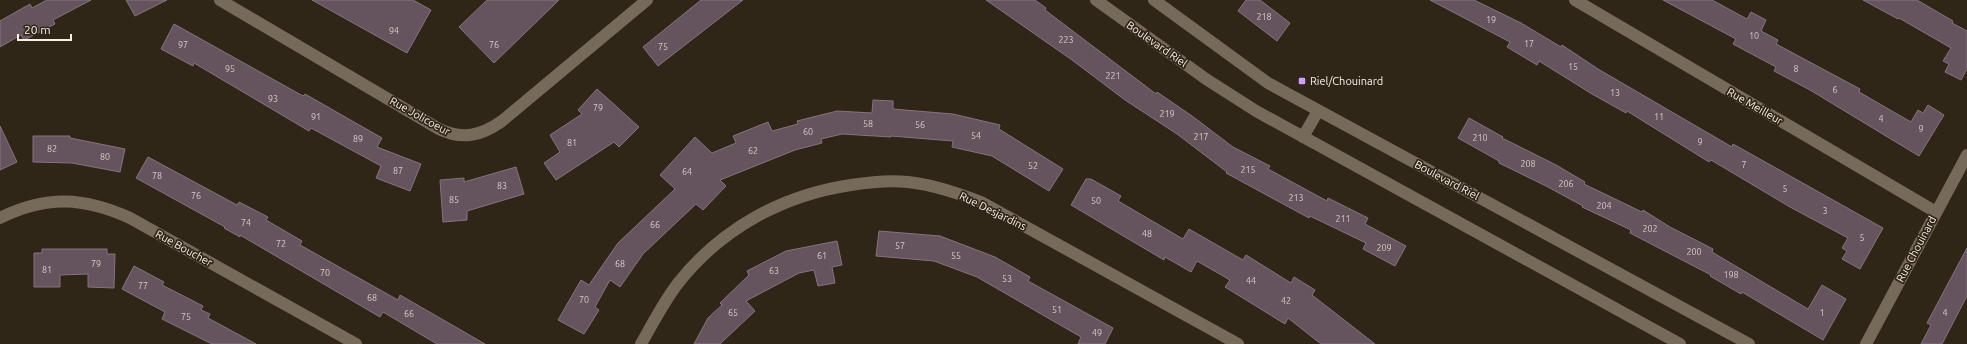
<svg xmlns="http://www.w3.org/2000/svg" width="1967" height="344" font-family="Ubuntu,sans-serif">
	<rect width="100%" height="100%" fill="#302618"/>
	<g fill="#65545e" stroke="#85737e">
		<polygon points="47,0 91,0 53,20 55,24 24,40 21,35 0,47 0,21 30,4 32,8"/>
		<polygon points="126,0 167,0 135,16"/>
		<polygon points="312,0 413,0 431,10 407,53"/>
		<polygon points="487,0 559,0 494,63 459,27"/>
		<polygon points="701,0 743,0 658,66 643,47"/>
		<polygon points="986,0 1035,0 1046,8 1045,10 1156,94 1157,92 1192,116 1233,147 1270,166 1268,169 1327,201 1328,198 1368,218 1365,224 1406,246 1395,266 1363,249 1366,243 1310,216 1309,218 1226,173 1227,172 1177,134 1125,100 1072,60"/>
		<polygon points="1246,0 1260,0 1290,23 1277,41 1238,11"/>
		<polygon points="1430,0 1474,0 1521,23 1561,47 1562,45 1598,69 1732,147 1733,144 1883,228 1860,269 1842,259 1847,251 1842,248 1848,238 1790,207 1711,160 1709,162 1627,111 1626,113 1592,94 1539,61 1537,65 1507,47 1510,42"/>
		<polygon points="1663,0 1712,0 1747,19 1751,12 1766,20 1761,31 1778,40 1776,44 1860,89 1859,92 1911,122 1918,110 1923,113 1928,105 1944,115 1919,156 1810,90 1774,71 1776,67 1733,44 1736,39"/>
		<polygon points="1863,0 1917,0 1953,21 1952,23 1967,31 1967,69 1961,80 1945,72 1949,64 1943,61 1951,48 1899,18 1898,19"/>
		<polygon points="174,24 303,96 305,94 382,138 377,147 421,164 410,191 376,178 381,166 311,128 309,131 194,63 193,66 161,49"/>
		<polygon points="597,89 639,127 619,147 614,142 556,180 544,163 560,152 550,135 582,114 578,110"/>
		<polygon points="873,100 893,101 893,109 953,114 1000,125 999,129 1063,169 1049,191 992,156 952,147 953,141 891,136 891,137 842,134 821,139 822,143 795,150 720,180 726,186 703,210 696,204 643,254 620,287 610,280 595,307 599,310 584,334 558,320 581,280 589,285 618,243 675,189 660,175 695,137 712,153 736,143 733,136 768,122 772,131 798,124 797,121 837,111 872,113"/>
		<polygon points="1469,118 1503,137 1502,138 1556,165 1585,182 1584,184 1642,212 1643,210 1670,227 1713,249 1712,252 1808,309 1822,285 1846,299 1823,340 1742,292 1741,294 1710,276 1711,275 1630,233 1631,230 1582,207 1583,206 1546,186 1499,163 1499,161 1458,138"/>
		<polygon points="0,126 17,162 0,170"/>
		<polygon points="33,136 70,136 70,138 125,149 120,172 72,163 33,162"/>
		<polygon points="148,157 237,205 239,202 268,217 266,220 302,241 300,245 398,300 400,295 485,344 437,344 383,312 380,317 240,235 240,237 224,228 225,227 136,178"/>
		<polygon points="516,167 524,194 467,211 467,220 443,222 440,180 464,178 464,182"/>
		<polygon points="1086,179 1091,179 1121,196 1118,201 1183,239 1189,229 1243,260 1246,255 1291,283 1294,277 1315,290 1312,295 1375,344 1321,344 1288,318 1285,324 1225,287 1230,280 1197,261 1191,272 1165,257 1164,260 1071,205"/>
		<polygon points="879,231 940,236 995,257 1030,277 1028,281 1113,328 1105,344 1078,344 1081,337 977,277 934,261 876,256"/>
		<polygon points="837,241 842,265 832,267 835,283 818,286 814,270 799,273 746,301 755,311 720,344 694,344 708,318 722,305 720,303 749,275 747,271 786,251"/>
		<polygon points="1967,248 1967,296 1942,344 1921,344 1931,325 1927,323"/>
		<polygon points="42,249 107,249 107,254 115,254 114,288 88,287 88,274 60,275 60,287 34,287 34,253 42,253"/>
		<polygon points="134,266 164,282 162,285 203,306 201,310 210,314 208,318 256,344 212,344 162,319 165,312 122,289"/>
	</g>
	<g fill="none" stroke-linecap="round" stroke-linejoin="round">
		<g stroke="#766a5b" stroke-width="12">
			<path d="M220 0 439 129C462 140 481 136 502 121L647 0"/>
			<polyline points="1575,0 1936,212"/>
			<path d="M0 218C46 195 84 197 130 218L356 344"/>
			<path d="M641 344C653 323 664 301 679 282 722 228 783 195 851 185 870 182 889 180 908 182 934 185 957 193 981 202L1238 344"/>
			<polyline points="1866,344 1967,155"/>
		</g>
		<g stroke="#766a5b" stroke-width="12">
			<polyline points="1096,0 1206,79 1256,111 1680,344"/>
			<polyline points="1154,0 1268,83 1749,344"/>
			<polyline points="1303,137 1318,111"/>
		</g>
	</g>
	<rect fill="#d19dfe" stroke="#302618" stroke-width="1.5" x="1298" y="77" width="8" height="8" rx="2"/>
	<g text-anchor="middle" dominant-baseline="central" stroke-width="3.5" stroke-linejoin="round" paint-order="stroke">
		<g font-size="9" fill="#d3cac6">
			<text x="1264" y="17">218</text>
			<text x="1491" y="20">19</text>
			<text x="394" y="31">94</text>
			<text x="1754" y="36">10</text>
			<text x="1066" y="40">223</text>
			<text x="1529" y="44">17</text>
			<text x="183" y="45">97</text>
			<text x="494" y="45">76</text>
			<text x="663" y="47">75</text>
			<text x="1573" y="67">15</text>
			<text x="230" y="69">95</text>
			<text x="1796" y="69">8</text>
			<text x="1113" y="76">221</text>
			<text x="1835" y="90">6</text>
			<text x="1615" y="93">13</text>
			<text x="273" y="99">93</text>
			<text x="598" y="108">79</text>
			<text x="1167" y="114">219</text>
			<text x="316" y="117">91</text>
			<text x="1659" y="117">11</text>
			<text x="1881" y="119">4</text>
			<text x="868" y="124">58</text>
			<text x="920" y="125">56</text>
			<text x="1921" y="129">9</text>
			<text x="808" y="132">60</text>
			<text x="976" y="136">54</text>
			<text x="1201" y="137">217</text>
			<text x="1480" y="138">210</text>
			<text x="358" y="139">89</text>
			<text x="1700" y="142">9</text>
			<text x="572" y="143">81</text>
			<text x="52" y="149">82</text>
			<text x="753" y="151">62</text>
			<text x="105" y="157">80</text>
			<text x="1528" y="164">208</text>
			<text x="1744" y="165">7</text>
			<text x="1033" y="166">52</text>
			<text x="1248" y="170">215</text>
			<text x="398" y="171">87</text>
			<text x="687" y="172">64</text>
			<text x="157" y="176">78</text>
			<text x="1566" y="184">206</text>
			<text x="502" y="186">83</text>
			<text x="1785" y="189">5</text>
			<text x="196" y="196">76</text>
			<text x="1296" y="198">213</text>
			<text x="454" y="200">85</text>
			<text x="1096" y="201">50</text>
			<text x="1604" y="206">204</text>
			<text x="1825" y="211">3</text>
			<text x="1343" y="219">211</text>
			<text x="246" y="223">74</text>
			<text x="655" y="225">66</text>
			<text x="1650" y="229">202</text>
			<text x="1147" y="234">48</text>
			<text x="1862" y="238">5</text>
			<text x="281" y="244">72</text>
			<text x="900" y="246">57</text>
			<text x="1384" y="248">209</text>
			<text x="1694" y="252">200</text>
			<text x="822" y="256">61</text>
			<text x="956" y="256">55</text>
			<text x="96" y="264">79</text>
			<text x="620" y="264">68</text>
			<text x="47" y="270">81</text>
			<text x="774" y="271">63</text>
			<text x="325" y="273">70</text>
			<text x="1731" y="275">198</text>
			<text x="1007" y="279">53</text>
			<text x="1251" y="281">44</text>
			<text x="143" y="286">77</text>
			<text x="372" y="298">68</text>
			<text x="584" y="300">70</text>
			<text x="1286" y="301">42</text>
			<text x="1057" y="310">51</text>
			<text x="733" y="313">65</text>
			<text x="1822" y="313">1</text>
			<text x="1945" y="313">4</text>
			<text x="409" y="314">66</text>
			<text x="186" y="317">75</text>
			<text x="1097" y="333">49</text>
		</g>
		<g font-size="11" fill="#f8f1e8" stroke="#302618">
			<text transform="translate(1157 44) rotate(35)">Boulevard Riel</text>
			<text transform="translate(1755 106) rotate(30)">Rue Meilleur</text>
			<text transform="translate(420 116) rotate(29)">Rue Jolicoeur</text>
			<text transform="translate(1447 180) rotate(28)">Boulevard Riel</text>
			<text transform="translate(993 211) rotate(26)">Rue Desjardins</text>
			<text transform="translate(184 248) rotate(29)">Rue Boucher</text>
			<text transform="translate(1916 249) rotate(-62)">Rue Chouinard</text>
		</g>
		<g font-size="11" fill="#f8f1e8" stroke="#302618" text-anchor="start">
			<text x="1310" y="81">Riel/Chouinard</text>
		</g>
	</g>
	<path d="M18 34v6h53v-6" fill="none" stroke="#f8f1e8" stroke-width="2"/>
	<text x="24" y="34" font-size="12" fill="#f8f1e8" stroke="#302618" stroke-width="3" paint-order="stroke">20 m</text>
</svg>
